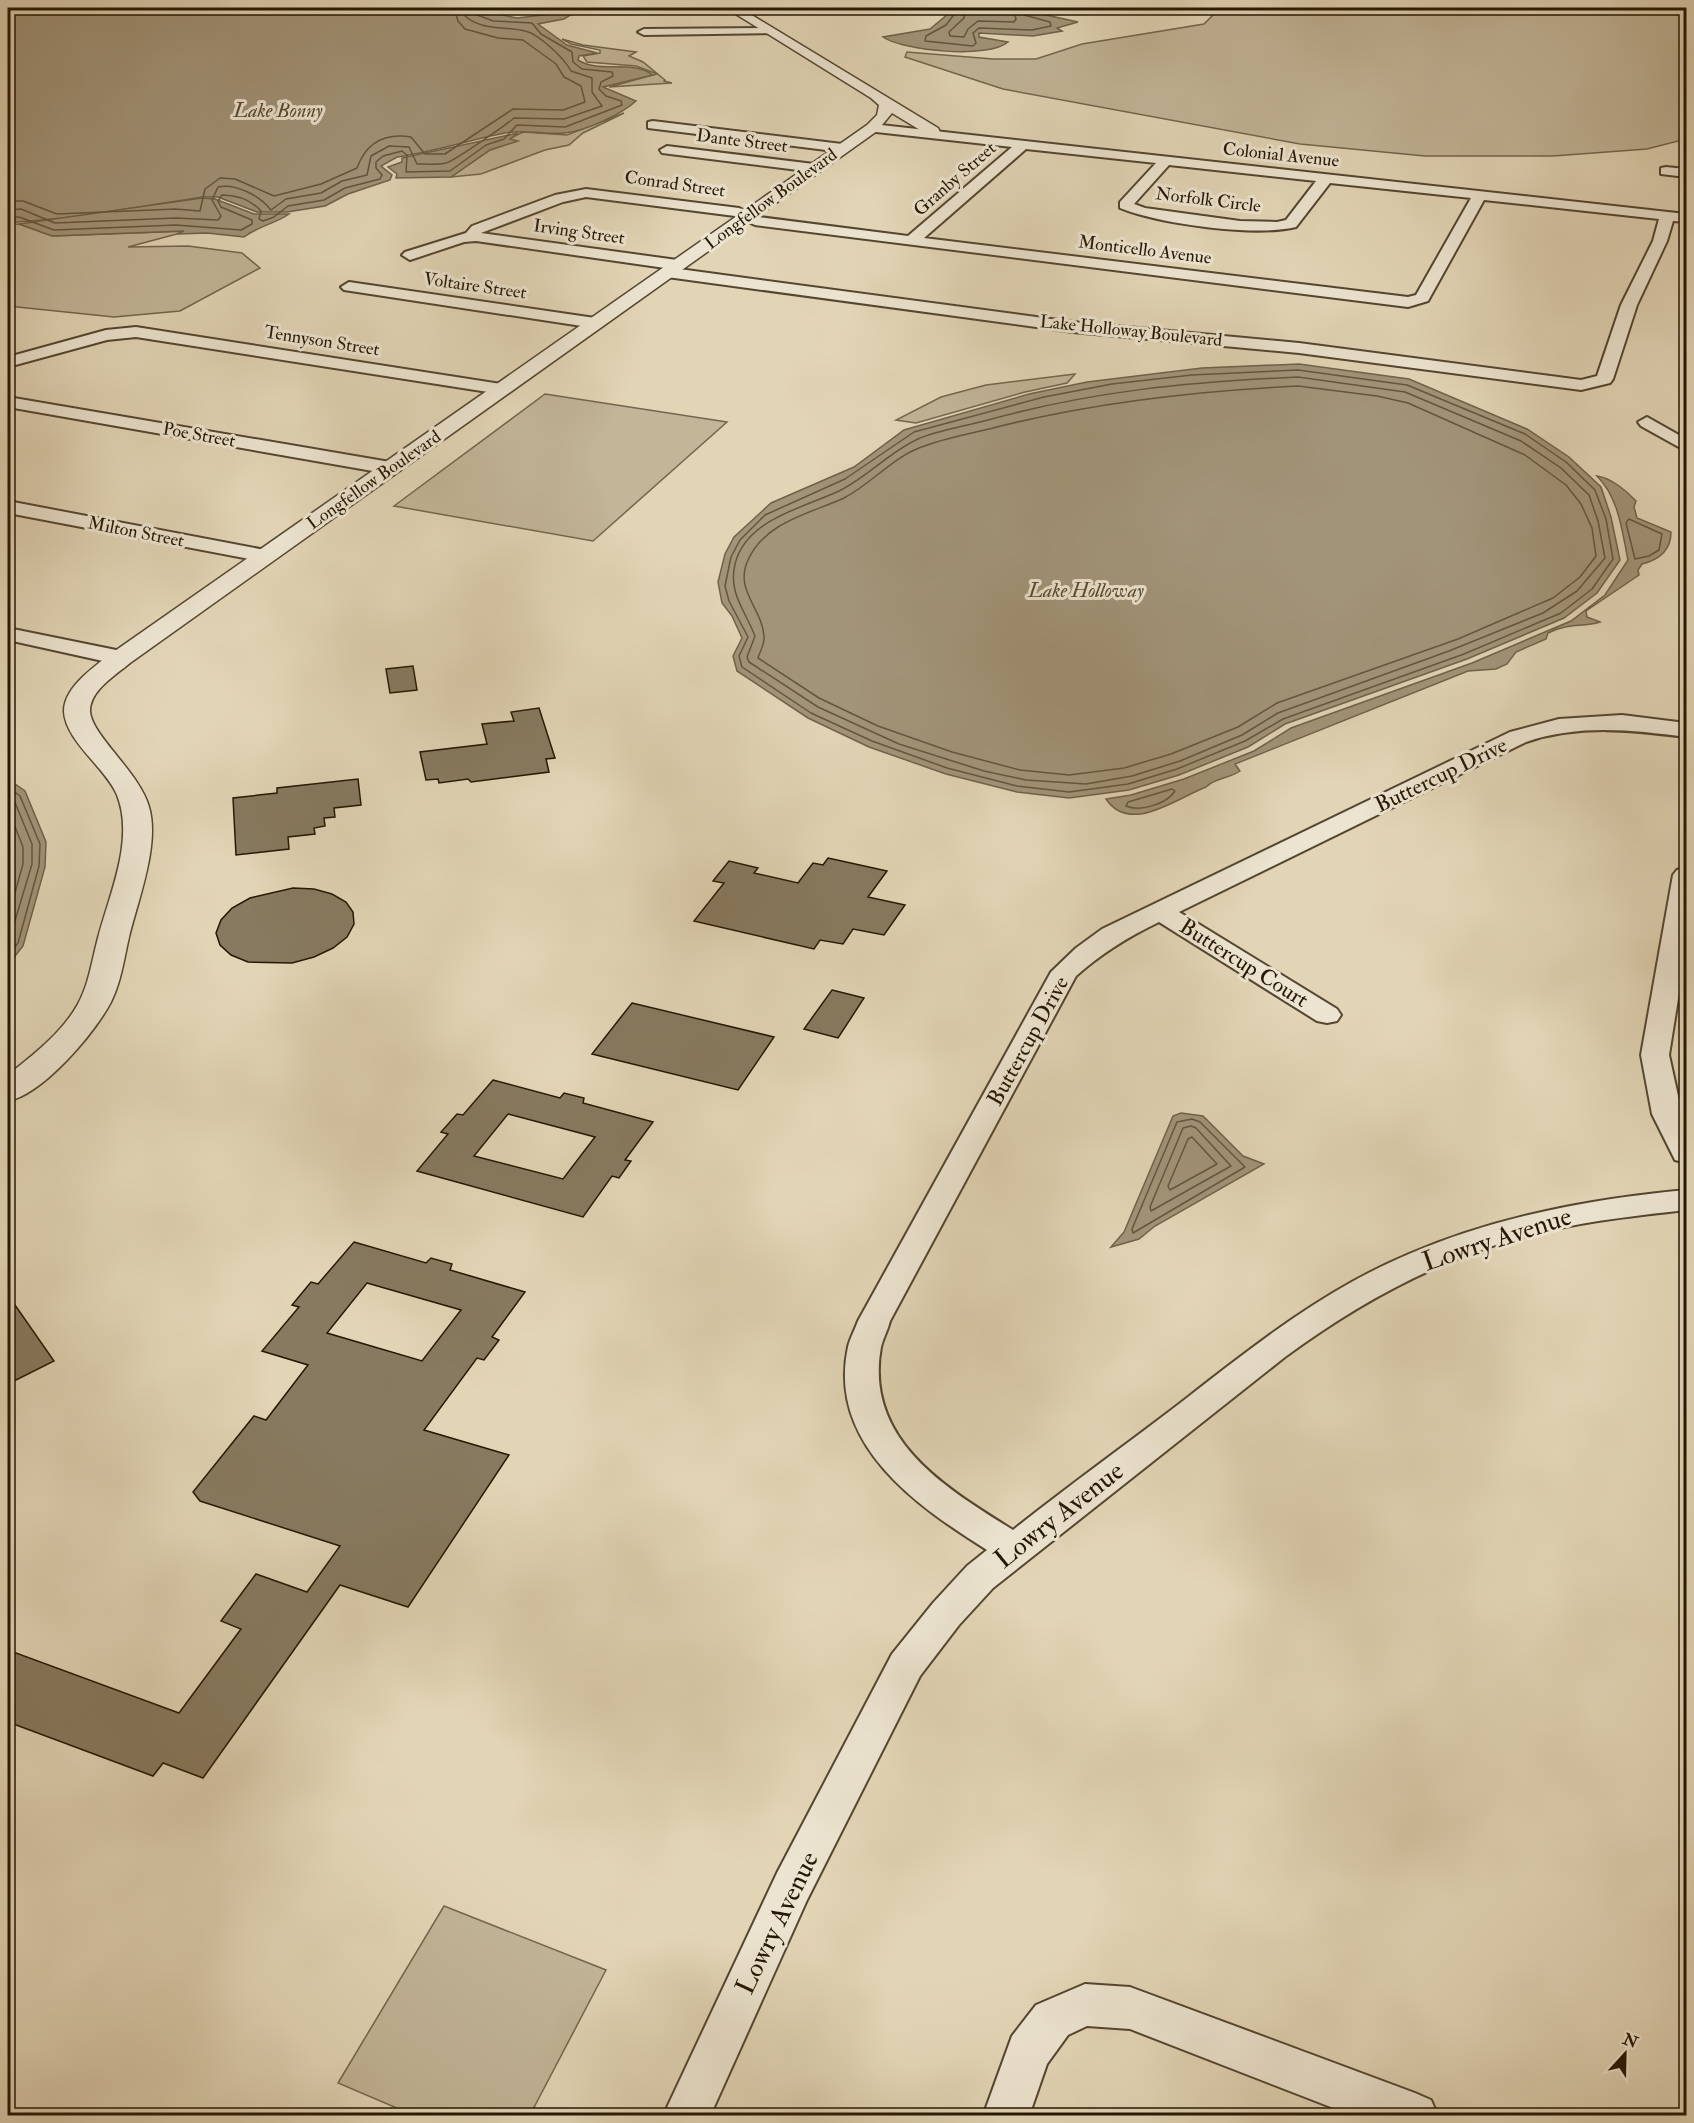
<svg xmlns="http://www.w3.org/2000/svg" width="1694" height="2123" font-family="'IM FELL Double Pica',serif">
	<rect width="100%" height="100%" fill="#e2d5b6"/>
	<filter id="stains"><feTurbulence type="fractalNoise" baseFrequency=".00333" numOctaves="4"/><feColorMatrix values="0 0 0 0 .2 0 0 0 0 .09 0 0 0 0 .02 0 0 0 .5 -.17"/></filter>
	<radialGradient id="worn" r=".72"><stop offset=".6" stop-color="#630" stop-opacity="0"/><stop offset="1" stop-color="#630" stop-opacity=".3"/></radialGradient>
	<g fill="#c2b598" stroke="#74664e" stroke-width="1.5">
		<polygon points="1220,8 1661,8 1663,12 1686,16 1686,139 1647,149 1553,156 1425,156 1300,144 1003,89 905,57 907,52 993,59 1036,59 1082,44 1204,24"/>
		<polygon points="562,39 583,45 636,52 629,56 643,62 665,80 664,81 672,83 609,87 657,74 636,66 587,62 583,56 600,53 600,50 571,44"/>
		<polygon points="624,113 583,133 569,145 545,150 481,174 451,177 490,150 516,141 509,139 523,132 567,135"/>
		<polygon points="19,224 53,236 188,231 128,247 188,246 242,253 260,268 180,311 114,317 8,306 8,241 11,237 8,232 8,225"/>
		<polygon points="1075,374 1067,383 1025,392 916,423 896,420 941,397 986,385"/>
		<polygon points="545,394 727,422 593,541 394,506"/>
		<polygon points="444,1906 606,1970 530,2115 413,2115 338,2083"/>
	</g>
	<g fill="#a29479" stroke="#70624a" stroke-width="1.5">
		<path d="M8 8H467L517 18 560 13 572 14 564 19 538 24 567 45 597 53 579 56 578 60C600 74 631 59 653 75L603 87 636 101C622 114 585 131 565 133 545 135 526 129 505 133 469 140 433 152 397 157L381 166 392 175 390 180 348 194 325 206 287 212H257L218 197H203L74 217 8 223Z"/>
		<path d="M960 8H1027L1028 11 1078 22 1057 28 1062 31 1033 36 979 33V37L1008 42C989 59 903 51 883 37L930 29 954 9Z"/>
		<polygon points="518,133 510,139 518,141 490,150 451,177 396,178 397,174 388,167 402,162 402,158"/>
		<path d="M202 198 215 199 254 214H289C275 224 258 226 244 237L207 233 177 234 184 231 52 236 19 224Z"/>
		<polygon points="1299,364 1409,379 1527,429 1569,457 1601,487 1611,517 1620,560 1597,593 1564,618 1467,659 1285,724 1248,747 1179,775 1129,790 1069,798 1017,792 946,774 869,747 808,718 737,671 733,656 742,638 732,616 722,603 718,582 725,554 734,537 771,503 854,467 904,430 1029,394 1087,382 1202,368"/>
		<path d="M1597 476C1611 478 1627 491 1636 501L1634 507 1637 518 1671 532C1671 551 1658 560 1642 564L1638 570 1639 575 1586 611 1587 617 1600 622C1582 628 1570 622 1548 633L1546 639 1516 652 1507 664 1496 669 1468 671 1235 764 1240 771C1229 779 1216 777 1206 787 1177 798 1130 835 1106 799L1131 795 1184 779 1254 751 1291 728 1472 663 1571 621 1605 595 1628 560C1622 531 1619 498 1597 476Z"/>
		<polygon points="8,779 25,791 46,842 45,867 23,946 8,965"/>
		<polygon points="1181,1113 1203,1116 1243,1156 1264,1164 1155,1226 1139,1239 1111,1247 1124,1232 1173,1116"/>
	</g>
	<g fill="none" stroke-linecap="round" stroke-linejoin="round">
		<g stroke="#64563e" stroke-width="1.5">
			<polyline points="959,8 946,25 926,36 925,41 973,46 976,43 973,33 979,28 1032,30 1051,26 1050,22 1024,15 1021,8"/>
			<polyline points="966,8 964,18 949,32 950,36 964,37 968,29 978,21 1014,22 1016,19 1013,8"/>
			<path d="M8 201H23L57 214 175 209 200 211 205 189 220 178 235 179 274 196 321 184 357 168C366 143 385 133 411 137L425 154H445L513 109 563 110 585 102 581 86 564 77 556 64 523 40 498 38 465 29 458 21 454 8"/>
			<path d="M8 210 21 209 55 223 176 218 218 220 221 216 212 200 218 187C236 183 260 196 271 210L286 199 321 193 342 181 367 175 371 156 389 146 409 147 417 164C426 164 437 165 446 163 454 161 506 125 514 118L564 119 602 106 592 92V78L571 71C564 58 539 34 525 31 504 26 482 31 465 16L464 8"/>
			<path d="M8 217H19L54 230 176 225 241 230 252 224V220L221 207 218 201 222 195C237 195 251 200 261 211L259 219 263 221 274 217 288 206 324 200 345 188 380 179 382 175 376 168V162L383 156 402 151 407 155 406 172 450 171 486 145 504 139 517 125 565 127 622 105 621 101 606 96 599 89 601 82 613 76 612 72 582 69 573 62 572 52 541 34 532 23 493 21 472 13 471 8"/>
			<polygon points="1298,370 1407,385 1525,434 1566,462 1595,490 1606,519 1613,559 1592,589 1561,613 1464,654 1283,719 1245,741 1177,769 1128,784 1069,792 1017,786 947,768 872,741 811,713 742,667 739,656 748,637 729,601 725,586 731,557 740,540 765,515 845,479 914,432 1044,397 1112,384 1192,375"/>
			<path d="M1298 377 1405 392 1521 441 1561 468 1589 495 1598 521 1605 558 1577 591 1543 613 1449 651 1278 713 1242 735 1180 761 1132 776 1086 784 1026 780 984 771 899 744 818 707 749 662 747 657 755 636C745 610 728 593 735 564 746 519 803 508 839 491 868 477 889 452 918 439 939 430 962 427 984 421 1092 391 1187 382 1298 377Z"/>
			<path d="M1298 386 1377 396 1408 403 1525 455 1566 485 1581 504 1592 528 1596 556 1580 577 1553 598 1458 639 1277 703 1238 727 1171 754 1124 768 1069 775 1020 770 952 752 878 726 819 698 758 658C760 651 765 644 764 636 762 608 734 590 748 560 765 522 809 514 844 498 871 484 891 459 919 448 943 438 969 434 993 428 1094 402 1195 391 1298 386Z"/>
			<polygon points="1629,519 1662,534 1659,550 1649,556 1635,559 1626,523"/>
			<polyline points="8,787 20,796 40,844 39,866 18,943 8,956"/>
			<path d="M1172 789 1175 791C1167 804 1140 812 1126 806L1128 802Z"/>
			<polyline points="8,796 14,800 32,844 32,864 8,944"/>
			<polyline points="8,809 23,847 23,864 8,918"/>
			<polygon points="1192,1119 1200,1122 1245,1167 1133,1233 1132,1229 1177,1122"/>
			<polygon points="1191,1126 1196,1128 1231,1166 1151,1211 1150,1207 1183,1128"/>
			<polygon points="1192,1137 1217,1164 1170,1190 1168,1186 1188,1139"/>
		</g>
	</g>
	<g fill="#877a60" stroke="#251703" stroke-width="1.5" fill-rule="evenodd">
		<polygon points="413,666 417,690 390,693 386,669"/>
		<polygon points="539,708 555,758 546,759 549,772 471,782 468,779 439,783 438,779 426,780 420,752 487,744 482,724 514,721 511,712"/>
		<polygon points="358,779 361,805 334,808 335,817 324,818 325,826 314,828 315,834 288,837 289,849 236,855 233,798 277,793 277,788"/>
		<polygon points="828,858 887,871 868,897 905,905 884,935 853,929 843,944 820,940 814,949 694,921 724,883 713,881 729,861 758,868 754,873 798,883 813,863 823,865"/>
		<polygon points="293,888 314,889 332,894 346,902 353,912 354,924 347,937 333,948 314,957 292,963 248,962 231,955 220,945 216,933 221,920 232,908 250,898"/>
		<polygon points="832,990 864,998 838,1038 804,1029"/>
		<polygon points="632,1003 774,1037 738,1090 592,1054"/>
		<path d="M493 1080 560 1098 564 1093 584 1098 583 1103 653 1122 625 1160 631 1161 619 1178 612 1176 583 1217 417 1171 448 1134 441 1132 457 1114 463 1115ZM508 1114 595 1137 563 1179 474 1156Z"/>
		<path d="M354 1242 426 1263 431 1258 452 1264 450 1270 525 1292 492 1337 499 1340 484 1360 477 1358 424 1430 509 1455 408 1607 340 1585 203 1778 163 1763 153 1776 8 1722V1650L179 1713 241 1629 221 1621 256 1574 307 1592 340 1546 200 1501 193 1492 254 1416 266 1420 308 1365 262 1351 299 1307 292 1305 311 1282 318 1284ZM367 1283 461 1310 422 1361 327 1333Z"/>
		<polygon points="8,1295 54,1361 8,1384"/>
	</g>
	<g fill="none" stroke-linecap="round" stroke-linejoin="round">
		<defs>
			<g id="minor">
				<polygon points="770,28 776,31 774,33 644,35 638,32 644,29"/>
				<polygon points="653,121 842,144 849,148 842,152 648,128 648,122"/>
				<path d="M872 124 1686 214V222L1673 221 1667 241 1637 305 1613 379 1610 383 1581 390 1299 353 1073 332 667 277 659 272 665 268 476 241 464 242 410 260 402 255 405 252 466 233 472 226 555 195 586 189 739 208 759 217 908 236 1012 147 867 131 866 128ZM1026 149 1156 163 1120 202V208C1159 224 1255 237 1296 227L1330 183 1471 198 1416 295 1408 297 924 238ZM1169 165 1316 181 1286 220 1277 222 1240 221 1145 208 1134 204ZM586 197 735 216 755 225 1408 307 1428 301 1484 200 1659 219 1653 241 1621 305 1597 376 1581 380 1299 343 1073 322 679 269 685 265 677 260 481 233 563 202Z"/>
				<polygon points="667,146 814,164 821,168 814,172 662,153 660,150"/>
				<polygon points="1666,167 1686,169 1686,177 1661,174 1661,168"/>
				<polygon points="349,282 595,318 603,323 595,328 344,290 341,287"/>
				<polygon points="136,327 501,384 510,389 501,394 136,337 107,340 8,367 8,357 106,330"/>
				<polygon points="8,397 390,462 399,468 390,474 8,407"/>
				<polygon points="1647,417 1686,439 1686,451 1641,426 1638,422"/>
				<polygon points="8,501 265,550 272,552 275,556 272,560 265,562 8,513"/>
				<polygon points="8,628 121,651 129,653 132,658 129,663 121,665 8,640"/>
				<path d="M1622 715 1686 723V737C1631 730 1580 724 1526 742L1179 912 1337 1009 1341 1015 1337 1021 1327 1023 1317 1021 1159 922C1128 937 1102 953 1076 976L890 1321C888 1330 883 1338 881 1347 864 1440 946 1488 1013 1530 1067 1487 1124 1446 1179 1404 1252 1347 1323 1290 1409 1254 1498 1216 1591 1199 1686 1190V1210C1641 1215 1596 1220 1551 1230 1453 1251 1365 1298 1285 1357L993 1588 959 1625 920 1676 807 1900 710 2116H663L777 1873 892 1654 933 1603 967 1566 987 1550C917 1506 827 1444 848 1347 850 1338 855 1330 858 1321L1051 972 1076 948 1102 929 1510 732 1559 719Z"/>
				<polygon points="1686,867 1686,949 1669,1055 1682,1114 1686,1124 1686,1163 1675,1160 1652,1114 1641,1055 1673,875 1677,870"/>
				<polygon points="1085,1984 1130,1987 1415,2093 1431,2100 1438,2116 1354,2116 1130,2029 1087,2026 1068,2035 1047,2064 1029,2116 983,2116 1012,2036 1036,2005"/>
			</g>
			<path id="tertiary" d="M726 8H740L938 128 941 134 938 137H928L925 133 892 113 877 131 130 663C116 675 90 690 90 711 91 735 140 773 149 807 160 844 138 900 129 937 124 959 121 982 111 1002 94 1034 43 1094 8 1101V1075C33 1055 62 1033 78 1004 89 984 92 960 98 938 109 895 135 840 117 795 106 768 65 741 64 711 64 687 95 666 112 653L867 125 877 115 879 105 871 98Z"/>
		</defs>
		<use href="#minor" stroke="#544630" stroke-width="4"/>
		<use href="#tertiary" stroke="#544630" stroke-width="3"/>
		<use href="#minor" fill="#ece4d0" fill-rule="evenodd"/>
		<use href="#tertiary" fill="#ece4d0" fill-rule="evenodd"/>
	</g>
	<g text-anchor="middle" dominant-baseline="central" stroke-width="6" stroke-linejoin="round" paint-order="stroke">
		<g font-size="18" fill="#251703" stroke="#ece4d0">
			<text transform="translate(742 141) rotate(7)">Dante Street</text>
			<text transform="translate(1281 155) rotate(6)">Colonial Avenue</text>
			<text transform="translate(955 179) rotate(-41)">Granby Street</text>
			<text transform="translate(675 184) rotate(8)">Conrad Street</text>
			<text transform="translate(771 199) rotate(-36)">Longfellow Boulevard</text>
			<text transform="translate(1208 200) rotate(7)">Norfolk Circle</text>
			<text transform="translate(579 232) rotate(8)">Irving Street</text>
			<text transform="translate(1145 250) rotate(7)">Monticello Avenue</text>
			<text transform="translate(475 286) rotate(8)">Voltaire Street</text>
			<text transform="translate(1131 331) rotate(6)">Lake Holloway Boulevard</text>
			<text transform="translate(322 341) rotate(9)">Tennyson Street</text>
			<text transform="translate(199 435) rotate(10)">Poe Street</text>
			<text transform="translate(374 480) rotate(-35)">Longfellow Boulevard</text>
			<text transform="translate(136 532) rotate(11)">Milton Street</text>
		</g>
		<g font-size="20" font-style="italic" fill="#574932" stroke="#ece4d0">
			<text x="278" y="110">Lake Bonny</text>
			<text x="1086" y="590">Lake Holloway</text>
		</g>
		<g font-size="22" fill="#251703" stroke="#ece4d0">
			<text transform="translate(1441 775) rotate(-26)">Buttercup Drive</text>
			<text transform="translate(1244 963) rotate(32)">Buttercup Court</text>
			<text transform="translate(1028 1041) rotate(-61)">Buttercup Drive</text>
		</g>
		<g font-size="27" fill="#251703" stroke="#ece4d0">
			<text transform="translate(1497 1239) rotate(-18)">Lowry Avenue</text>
			<text transform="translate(1059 1515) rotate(-38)">Lowry Avenue</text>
			<text transform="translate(777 1923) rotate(-64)">Lowry Avenue</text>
		</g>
	</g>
	<rect width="1694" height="2123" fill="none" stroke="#e2d5b6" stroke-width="30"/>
	<rect x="9" y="9" width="1676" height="2105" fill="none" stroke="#251703" stroke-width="3"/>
	<rect x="15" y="15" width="1664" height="2093" fill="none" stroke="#251703" stroke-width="1.5"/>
	<g transform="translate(1625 2054) rotate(22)" stroke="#ece4d0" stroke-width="4.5" paint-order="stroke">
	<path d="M0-4.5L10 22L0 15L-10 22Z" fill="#251703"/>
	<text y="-9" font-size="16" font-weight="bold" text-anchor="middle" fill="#251703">N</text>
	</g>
	<rect width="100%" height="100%" filter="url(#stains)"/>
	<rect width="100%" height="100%" fill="url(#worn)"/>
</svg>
